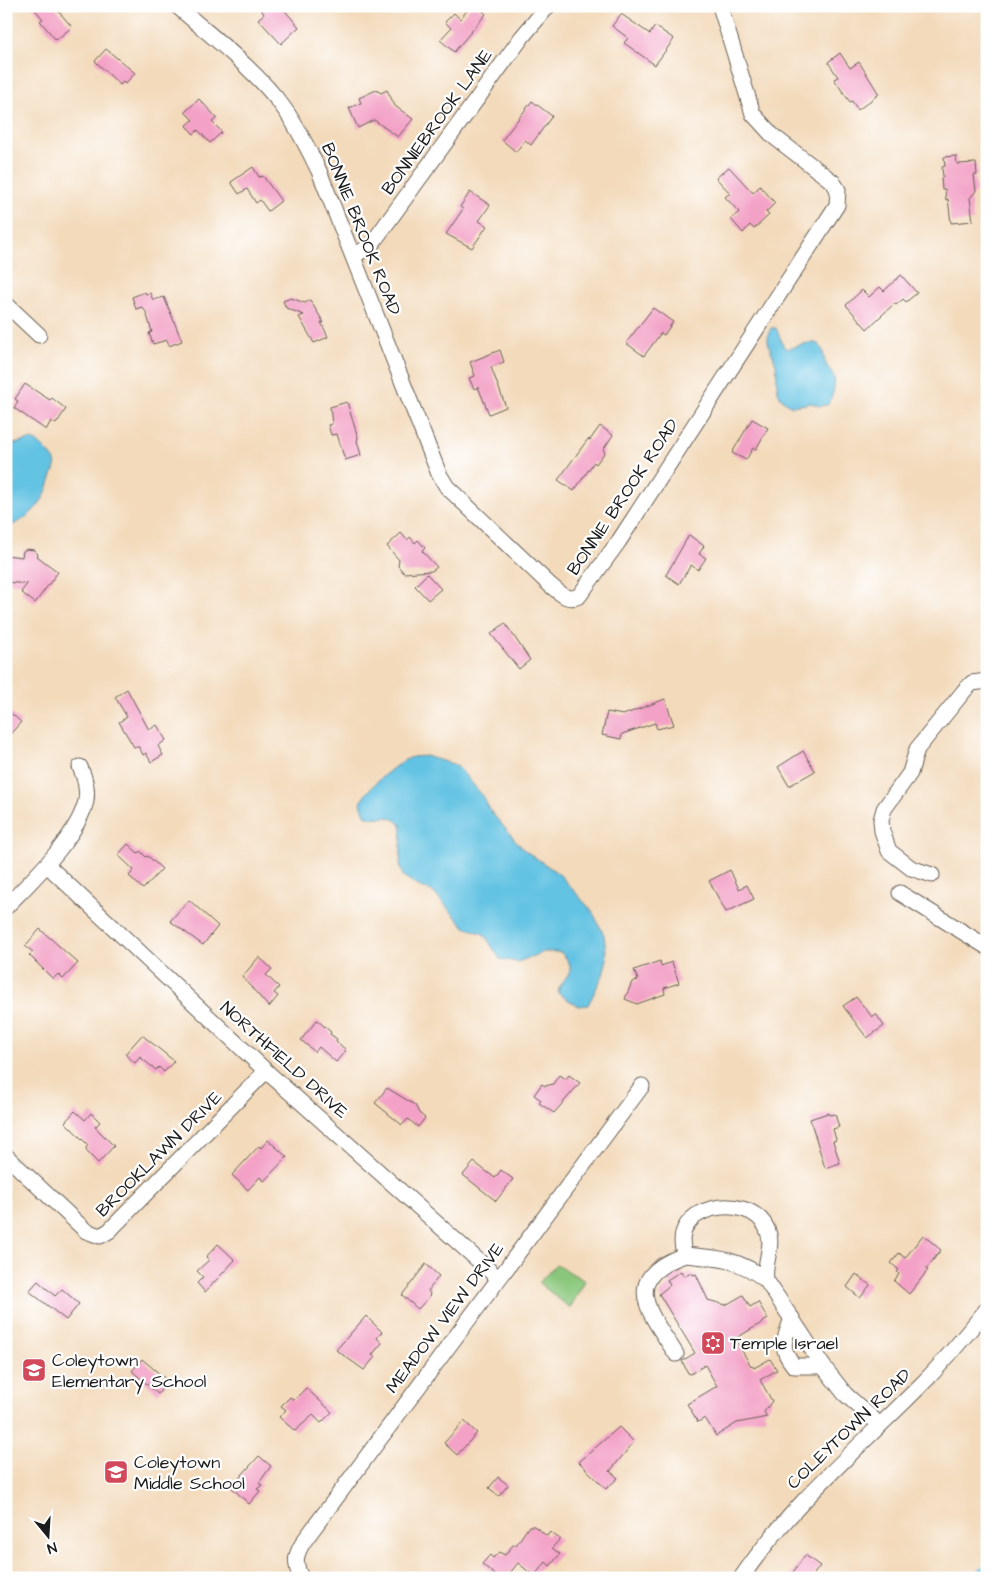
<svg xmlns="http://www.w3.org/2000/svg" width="993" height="1584" font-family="'Architects Daughter',sans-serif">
	<rect width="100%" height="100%" fill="#fff"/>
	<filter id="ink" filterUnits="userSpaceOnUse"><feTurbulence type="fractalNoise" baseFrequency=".02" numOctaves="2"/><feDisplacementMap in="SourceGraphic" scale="10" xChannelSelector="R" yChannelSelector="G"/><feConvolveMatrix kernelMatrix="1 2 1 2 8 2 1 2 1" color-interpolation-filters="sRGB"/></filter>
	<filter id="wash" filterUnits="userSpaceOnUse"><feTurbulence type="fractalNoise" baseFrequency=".0096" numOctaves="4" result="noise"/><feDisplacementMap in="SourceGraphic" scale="20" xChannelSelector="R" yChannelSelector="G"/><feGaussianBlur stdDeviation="1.12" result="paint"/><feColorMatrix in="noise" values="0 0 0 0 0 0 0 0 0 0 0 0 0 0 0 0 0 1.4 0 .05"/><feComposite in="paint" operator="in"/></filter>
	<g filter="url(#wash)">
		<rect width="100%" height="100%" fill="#f3dabb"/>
		<polygon fill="#8ac77c" stroke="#53724c" points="556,1264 585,1281 570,1308 539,1283"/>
		<g fill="#64c3e3" stroke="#407080">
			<path d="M771 328H776L784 347 787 349C796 347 810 340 818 344 824 348 823 356 825 362 827 368 831 370 833 375 837 382 832 400 827 405L819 406 812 403 792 406C771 396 779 381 776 365 773 351 763 342 771 328Z"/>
			<path d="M30 440C39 442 40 444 46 450 60 465 56 462 50 481 43 505 30 518 6 528V446Z"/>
			<path d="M425 756 453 764 459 768 482 795 491 812 523 849 559 874 592 911 604 935 607 959 603 975 588 1005 578 1006 558 993C560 977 583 972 560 952H544L518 962 500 959 484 934 465 927 432 891 420 887 403 876 400 865 402 826C388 810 380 822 365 815L361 803C365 789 396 764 409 758 414 756 420 757 425 756Z"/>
		</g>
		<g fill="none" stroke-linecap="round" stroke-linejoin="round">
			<polyline stroke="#64c3e3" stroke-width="22" points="987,1578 987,1577"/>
		</g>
		<g id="blocks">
			<g fill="#f3a1c6">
				<polygon points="32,6 54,6 72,27 56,40 40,21 43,19"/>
				<polygon points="258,6 281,6 299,27 281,44 258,19 264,14"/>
				<polygon points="471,6 477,6 486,14 454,52 440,40 451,28 445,22 454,13 460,19"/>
				<polygon points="621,14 650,34 655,26 674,39 655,65 624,43 628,38 612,26"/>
				<polygon points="106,49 135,73 125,84 123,82 120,85 95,61"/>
				<polygon points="840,53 850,68 859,62 879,94 858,110 852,101 850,102 838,85 834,79 838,77 828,62"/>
				<polygon points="376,90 381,93 387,90 395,106 413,119 398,137 374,120 358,128 349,108 361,103 359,98"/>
				<polygon points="199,99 217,118 212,122 222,132 210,143 198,130 194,134 186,126 193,120 185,112"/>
				<polygon points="532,101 552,116 531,145 525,140 516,152 502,140"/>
				<polygon points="956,156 957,164 976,163 977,175 974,175 976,191 970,198 973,221 951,223 948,199 946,200 945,189 942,189 941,178 943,177 942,167 945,166 944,157"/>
				<polygon points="253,167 259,177 263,176 281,201 268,211 260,200 256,203 247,189 239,194 231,182"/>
				<polygon points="729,167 753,193 760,186 775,203 766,212 769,215 754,229 750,225 743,233 731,219 739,212 725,197 730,193 716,178"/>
				<polygon points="470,192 490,205 479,221 487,226 472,248 446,234 463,209 460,207"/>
				<polygon points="901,275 917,293 906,302 903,299 896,305 895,303 867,329 846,305 862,290 869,297 880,287 884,291"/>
				<polygon points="145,292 146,294 150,293 153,300 164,297 182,341 169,346 167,340 153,344 149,333 152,332 146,312 142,307 136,309 132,297"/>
				<polygon points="291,298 305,303 310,300 324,323 321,322 328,337 314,343 299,317 304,315 286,308 283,301"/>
				<polygon points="653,308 673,322 664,335 661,333 644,356 626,343"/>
				<polygon points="500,350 504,362 491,367 506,407 489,414 478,387 474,389 469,378 475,376 470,362"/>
				<polygon points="25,384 50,400 52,398 66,409 56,424 51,421 46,430 14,408 18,401 15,399"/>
				<polygon points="347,402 358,438 357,441 361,455 345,460 337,434 331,435 328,425 332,424 330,407"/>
				<polygon points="752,419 768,428 756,449 753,448 746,460 732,453"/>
				<polygon points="600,426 613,435 603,450 605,452 596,464 594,462 574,491 558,480 588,439 590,440"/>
				<polygon points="401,533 407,540 410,537 415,543 418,540 425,548 422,551 437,567 432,571 404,573 398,566 399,560 387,546"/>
				<polygon points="689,535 704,546 699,554 706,558 698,570 691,565 679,584 666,575"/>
				<polygon points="27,549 34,550 38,554 37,556 58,572 35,603 21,592 27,584 6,582 6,555 22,557 23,551"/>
				<polygon points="427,574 441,589 428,600 415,586"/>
				<polygon points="505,623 530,660 519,669 491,634"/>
				<polygon points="127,689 149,730 157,725 166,740 158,746 163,755 151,762 146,753 143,755 139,747 134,747 119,722 127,717 115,697"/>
				<polygon points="665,699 674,725 657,729 655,723 622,734 621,739 602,735 607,712 623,715"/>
				<polygon points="6,709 21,722 6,739"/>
				<polygon points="803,751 815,771 789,786 778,767"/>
				<polygon points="128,844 138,853 140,851 146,857 148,856 162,869 143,889 129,876 134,870 118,855"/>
				<polygon points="730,870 739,889 747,885 754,899 726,912 709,881"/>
				<polygon points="189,900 218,926 203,945 170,921"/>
				<polygon points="40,929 78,963 63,979 58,974 53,979 29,955 33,952 25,946"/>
				<polygon points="259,957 272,969 266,975 279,987 274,993 278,996 269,1007 242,977"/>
				<polygon points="660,961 661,966 672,962 679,983 664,988 665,994 637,1004 625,999 632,982 638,980 634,970"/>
				<polygon points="856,997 872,1017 876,1014 884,1026 867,1038 843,1006"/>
				<polygon points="317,1020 331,1032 330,1034 337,1039 336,1041 346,1050 336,1062 319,1047 315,1052 301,1040"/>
				<polygon points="142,1035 174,1061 164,1072 159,1067 156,1070 140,1057 135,1063 125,1054"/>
				<polygon points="559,1075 566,1079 569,1075 580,1083 554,1113 539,1103 541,1100 534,1095 542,1084 545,1086 553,1084"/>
				<polygon points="387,1088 415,1105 419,1113 425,1118 418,1127 408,1119 402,1125 375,1103"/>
				<polygon points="75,1111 85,1120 91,1113 100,1122 95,1127 114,1146 98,1163 87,1152 86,1148 88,1145 65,1122"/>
				<polygon points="828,1113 829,1115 835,1114 839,1127 833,1129 836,1140 833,1141 840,1163 825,1168 810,1119"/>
				<polygon points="268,1140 287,1157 264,1181 260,1177 248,1190 232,1175 259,1146 261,1148"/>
				<polygon points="474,1162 495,1178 501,1170 513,1179 496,1201 463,1175"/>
				<polygon points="923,1235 941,1250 926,1269 928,1270 909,1294 894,1281 899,1274 897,1272 899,1270 891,1263 899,1253 905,1258"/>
				<polygon points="218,1244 235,1260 205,1292 197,1283 203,1277 197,1271 209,1260 206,1257"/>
				<polygon points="426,1264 439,1276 428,1291 430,1293 429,1297 418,1309 402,1295"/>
				<polygon points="681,1271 684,1276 691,1272 693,1275 696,1274 708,1300 726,1305 743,1295 750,1307 758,1302 768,1319 735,1339 751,1366 752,1365 754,1368 770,1359 777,1370 760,1380 772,1401 764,1412 767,1417 737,1423 716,1436 705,1418 698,1422 687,1404 717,1386 705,1365 691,1374 688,1373 682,1361 695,1353 659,1294 670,1285 667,1280"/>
				<polygon points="856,1274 870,1285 860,1298 847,1287"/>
				<polygon points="38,1281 55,1296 62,1289 79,1304 66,1320 29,1291"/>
				<polygon points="366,1316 382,1332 377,1338 382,1343 372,1355 375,1357 364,1370 336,1350"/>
				<polygon points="142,1359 168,1381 158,1394 132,1371"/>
				<polygon points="306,1388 332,1412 321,1423 313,1415 295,1431 279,1417 286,1410 281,1406 290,1397 294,1400"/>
				<polygon points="464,1421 477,1433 457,1455 444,1443"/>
				<polygon points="619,1427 634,1442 610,1471 618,1478 606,1489 579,1462"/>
				<polygon points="259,1456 271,1466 259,1483 262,1485 257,1489 260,1491 249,1504 231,1487"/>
				<polygon points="498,1477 508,1485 499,1496 489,1488"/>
				<polygon points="529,1526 534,1526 547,1536 550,1532 560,1539 552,1548 560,1554 550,1566 546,1562 534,1576 518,1563 506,1578 499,1578 482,1564 490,1555 493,1558 499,1552 505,1555 513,1545 516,1545"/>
				<polygon points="805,1555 820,1566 811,1578 789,1578"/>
			</g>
		</g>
	</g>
	<g filter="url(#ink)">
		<use href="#blocks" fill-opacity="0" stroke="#675e54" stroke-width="1"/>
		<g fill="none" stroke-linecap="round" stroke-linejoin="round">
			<defs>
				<g id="minor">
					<path d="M177 6C213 38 255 69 283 107 298 127 308 149 319 171L439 474 447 487 550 585C559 592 567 602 579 596L619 541 837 205 838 190 833 182 773 136 753 114 720 6"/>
					<polyline points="354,256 371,245 522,37 548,6"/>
					<polyline points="6,304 39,335"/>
					<polyline points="47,865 266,1071 498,1278"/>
					<polyline points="932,875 911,868 889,851 882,831 881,820 884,809 910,773 917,749 964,691 972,683 987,681"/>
					<polyline points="900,893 987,947"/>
					<path d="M6 907C32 880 77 838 86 801 88 789 85 778 80 767"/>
					<polyline points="6,1156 86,1231 100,1236 109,1231 266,1071"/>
					<path d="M766 1280C763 1261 776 1245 766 1227 748 1191 666 1205 685 1255 718 1258 738 1258 766 1280L823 1366 845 1394 880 1425"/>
					<path d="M792 1318C785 1339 778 1347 794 1366H823"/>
					<path d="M676 1354C649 1312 619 1278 685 1255"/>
					<path d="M301 1578C294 1562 295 1555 304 1541L642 1086"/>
					<path d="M741 1578C792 1503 859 1448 922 1384 945 1361 966 1335 987 1309"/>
				</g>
			</defs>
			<use href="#minor" stroke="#675e54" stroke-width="17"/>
			<polyline stroke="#675e54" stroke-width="2.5" stroke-dasharray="4 4" stroke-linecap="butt" points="266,1578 278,1577"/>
			<use href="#minor" stroke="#fff" stroke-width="15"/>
		</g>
	</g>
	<defs>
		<symbol id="synagogue-square" viewBox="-11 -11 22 22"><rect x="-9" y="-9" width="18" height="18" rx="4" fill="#d1495b" stroke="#fff"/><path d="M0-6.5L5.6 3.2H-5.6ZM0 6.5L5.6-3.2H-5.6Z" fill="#fff"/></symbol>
		<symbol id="school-square" viewBox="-11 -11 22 22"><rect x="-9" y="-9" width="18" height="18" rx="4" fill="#d1495b" stroke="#fff"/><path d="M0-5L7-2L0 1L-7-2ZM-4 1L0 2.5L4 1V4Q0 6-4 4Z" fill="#fff"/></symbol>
	</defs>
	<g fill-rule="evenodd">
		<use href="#synagogue-square" x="699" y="1329" width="28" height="28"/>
		<use href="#school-square" x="20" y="1356" width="28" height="28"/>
		<use href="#school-square" x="102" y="1458" width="28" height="28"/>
	</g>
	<g text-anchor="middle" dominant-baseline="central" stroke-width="4.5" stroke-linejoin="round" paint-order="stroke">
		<g font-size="18" fill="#1c1c1c" stroke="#fff">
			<text transform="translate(437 122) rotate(-54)">BONNIEBROOK LANE</text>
			<text transform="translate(361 229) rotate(68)">BONNIE BROOK ROAD</text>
			<text transform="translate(623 497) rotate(-56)">BONNIE BROOK ROAD</text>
			<text transform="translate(284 1060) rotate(42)">NORTHFIELD DRIVE</text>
			<text transform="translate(159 1154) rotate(-45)">BROOKLAWN DRIVE</text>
			<text transform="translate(445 1318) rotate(-53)">MEADOW VIEW DRIVE</text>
			<text transform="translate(849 1429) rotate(-44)">COLEYTOWN ROAD</text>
		</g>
		<g font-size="18" fill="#1c1c1c" stroke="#fff" text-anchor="start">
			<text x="730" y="1343">Temple Israel</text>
			<text x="52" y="1360">Coleytown<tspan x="52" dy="21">Elementary School</tspan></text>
			<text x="134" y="1462">Coleytown<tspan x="134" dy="21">Middle School</tspan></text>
		</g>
	</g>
	<rect width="993" height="1584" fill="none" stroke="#fff" stroke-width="25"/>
	<g transform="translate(48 1536) rotate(162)" stroke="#ffffff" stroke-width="4" paint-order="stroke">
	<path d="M0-4L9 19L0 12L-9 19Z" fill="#1c1c1c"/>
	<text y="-8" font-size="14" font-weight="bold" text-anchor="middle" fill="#1c1c1c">N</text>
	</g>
</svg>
